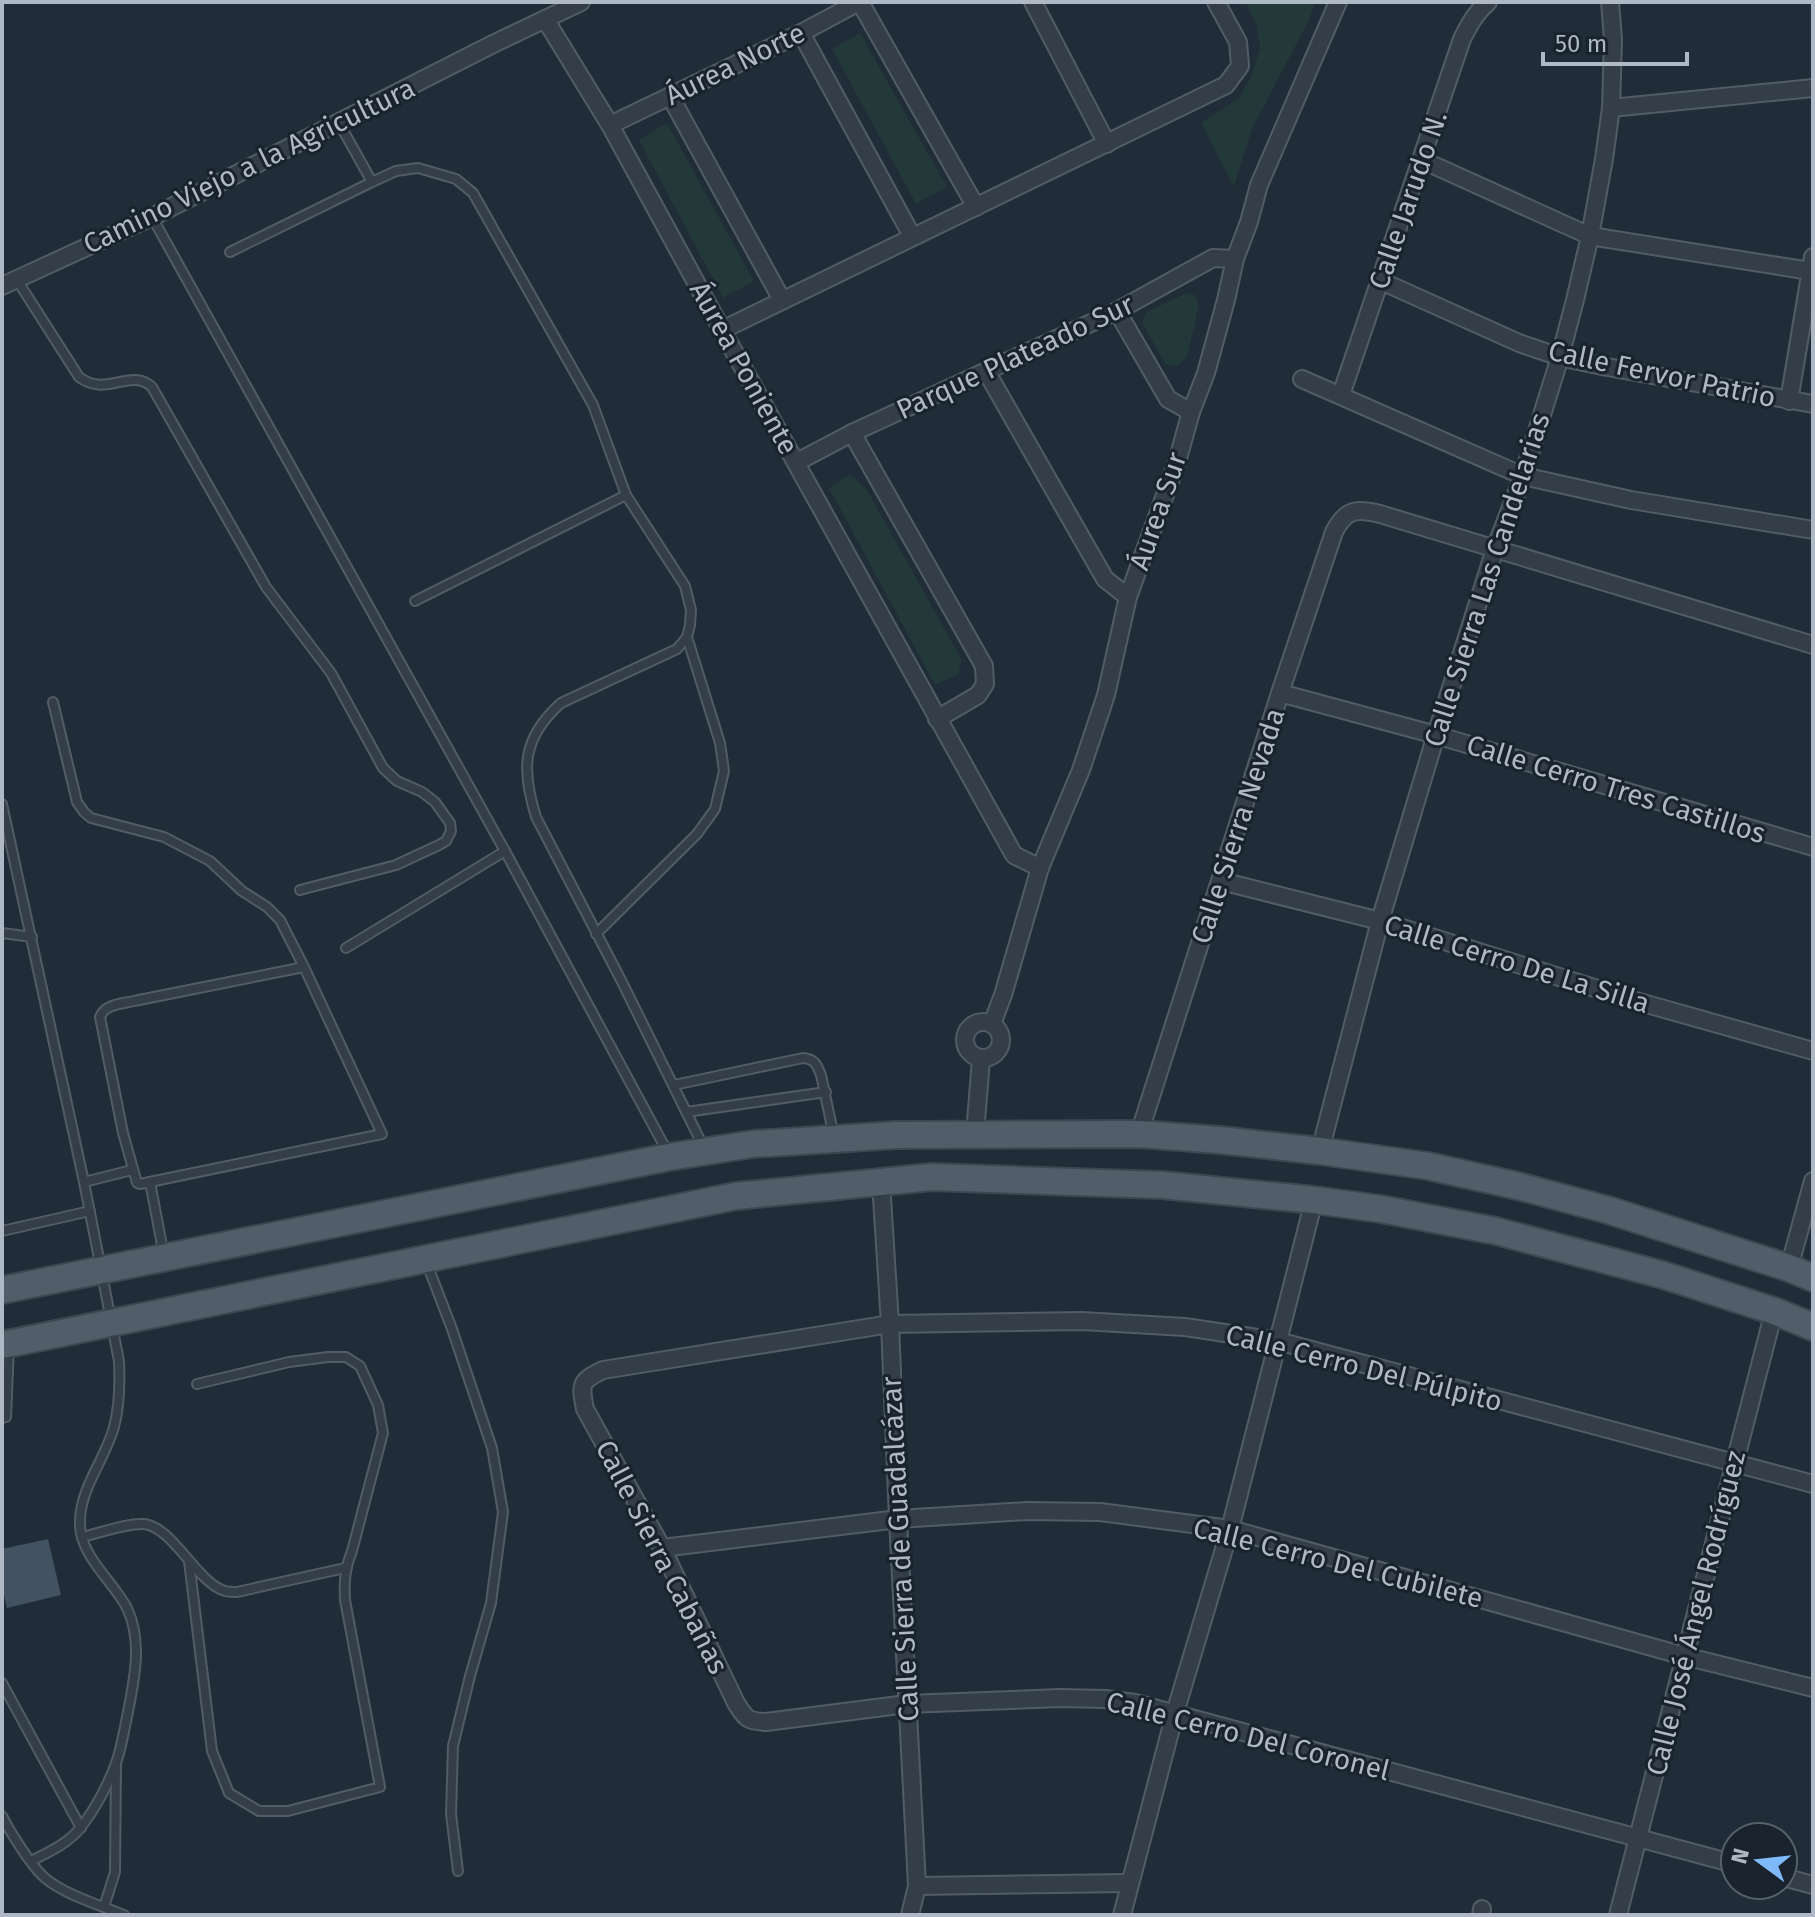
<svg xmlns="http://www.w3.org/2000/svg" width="1815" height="1917" font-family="'Fira Sans',sans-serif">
	<rect width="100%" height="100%" fill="#202c38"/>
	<g fill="#223839">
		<polygon points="1245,2 1315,2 1310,18 1252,129 1234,187 1201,123 1239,98 1252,74 1260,48 1256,23"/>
		<polygon points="860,33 947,187 916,204 832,49"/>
		<polygon points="667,123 754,281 723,298 639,140"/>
		<polygon points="1186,293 1195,295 1199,304 1188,355 1178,366 1166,365 1143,325 1143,318 1147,312"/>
		<polygon points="850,474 867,490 962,660 958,675 935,685 829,488"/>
	</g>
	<polygon fill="#435260" points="48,1539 61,1595 7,1608 2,1586 2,1549"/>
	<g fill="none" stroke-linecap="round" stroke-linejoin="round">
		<defs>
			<g id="service">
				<path d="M339 123 372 182 396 171 418 168 456 179 473 193 593 405 626 495 685 586 691 610 690 625 687 637 677 649 561 703C522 738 521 769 536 817L622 982 704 1148"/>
				<polyline points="152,217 505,851 667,1151"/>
				<polyline points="230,252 372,182"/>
				<path d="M17 280 79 377C107 398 131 367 152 387L266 587 331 673 383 768 397 781 422 792 435 802 450 823 451 831 446 841 439 845 396 865 300 890"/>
				<polyline points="415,601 626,495"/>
				<path d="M53 702 77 802 84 812 91 818 164 837 210 861 242 891 267 907 280 920 304 967 382 1134 140 1184 137 1183 123 1133 100 1017C105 1004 121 1004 134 1001L304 967"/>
				<path d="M2 804 84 1182 119 1361C120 1383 120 1405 114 1427 105 1460 79 1489 80 1524 80 1556 113 1581 127 1608 144 1644 133 1685 126 1722 123 1735 121 1750 116 1763 109 1783 94 1811 81 1827 69 1843 49 1852 31 1861"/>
				<polyline points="2,933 32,937"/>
				<polyline points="596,934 697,834 715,809 724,771 720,743 687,637"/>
				<polyline points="346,948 505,851"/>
				<path d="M674 1085 803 1058C815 1059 817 1065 821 1075L834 1137"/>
				<polyline points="686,1112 826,1092"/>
				<polyline points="84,1182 132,1170"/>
				<polyline points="150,1182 164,1256"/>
				<polyline points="2,1231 90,1211"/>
				<polyline points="427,1264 452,1329 492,1448 503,1512 491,1603 470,1676 453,1746 451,1814 458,1871"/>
				<polyline points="2,1418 6,1417 9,1347"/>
				<path d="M82 1537C100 1533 126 1523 144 1524 173 1527 197 1583 225 1591 229 1592 233 1592 237 1592L345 1568"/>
				<path d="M189 1561 212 1751 229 1793 259 1811H288L380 1787 345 1600C344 1581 345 1568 352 1551L383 1433 378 1405 360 1366 346 1357H328L289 1362 197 1384"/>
				<polyline points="2,1683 81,1828"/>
				<path d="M2 1816C10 1832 32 1867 45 1878 65 1895 100 1905 124 1915"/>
				<polyline points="104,1907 115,1872 116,1765"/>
			</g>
			<g id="minor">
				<polyline points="860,2 976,207"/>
				<polyline points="1033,2 1107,144"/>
				<polyline points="545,19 610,125 722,330 1014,855 1040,868"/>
				<polyline points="801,33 912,236"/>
				<polyline points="670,96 782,300"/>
				<polyline points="1611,108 1813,88"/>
				<polyline points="610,125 801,33 859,2"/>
				<polyline points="1422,160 1590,236 1810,271"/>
				<polyline points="1381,281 1519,343 1560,357 1602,366 1813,404"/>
				<polyline points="2,286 152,217 495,43 581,2"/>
				<polyline points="1117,311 1168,399 1191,412"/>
				<polyline points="722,330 1226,85 1240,66 1238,42 1216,2"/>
				<polyline points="986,371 1105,579 1128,597"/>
				<polyline points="1302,379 1523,476 1631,500 1813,530"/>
				<path d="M1341 395 1462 39C1469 25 1476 12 1488 2"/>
				<polyline points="1789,401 1813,257"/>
				<polyline points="852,433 984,666 985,684 978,695 937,719"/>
				<polyline points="797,462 852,433 1117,311 1213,258 1235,259"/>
				<polyline points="1280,693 1436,735 1813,847"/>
				<polyline points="1221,881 1380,921 1636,1001 1813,1051"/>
				<circle cx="983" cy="1040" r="18"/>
				<polyline points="992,1024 1003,995 1040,868 1081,770 1106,695 1128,597 1177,462 1191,412 1206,373 1226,300 1235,259 1249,222 1259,185 1338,2"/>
				<polyline points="975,1134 981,1059"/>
				<path d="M1139 1134 1280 693 1334 532C1346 509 1356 508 1380 514L1813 645"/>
				<polyline points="1320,1151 1380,921 1436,735 1495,549 1523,476 1560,357 1575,300 1590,236 1604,159 1611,108 1613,39 1610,2"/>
				<polyline points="881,1182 890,1324 898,1519 917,1886 910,1915"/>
				<polyline points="1789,1268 1813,1181"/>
				<polyline points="662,1548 898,1519 1027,1511 1100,1512 1230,1529 1684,1656 1813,1688"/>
				<path d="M1735 1864 1135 1703 1105 1699 1060 1698 907 1704 766 1722C747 1721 746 1719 736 1703L662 1548 585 1409C580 1384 580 1381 603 1370L890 1324 1082 1321 1185 1327 1278 1341 1813 1484"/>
				<polyline points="1783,1877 1813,1885"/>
				<polyline points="917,1886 1130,1883"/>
				<polyline points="1122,1915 1175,1713 1230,1529 1314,1200"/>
				<polyline points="1481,1915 1482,1909"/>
				<polyline points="1618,1915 1774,1311"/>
			</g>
			<g id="primary">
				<polyline points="2,1290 669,1157 753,1144 897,1135 1139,1134 1220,1140 1320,1151 1428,1166 1518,1186 1608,1210 1789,1268 1813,1278"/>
				<polyline points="2,1345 736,1196 932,1177 1162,1185 1314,1200 1381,1209 1496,1231 1663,1275 1774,1311 1813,1327"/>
			</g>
		</defs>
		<use href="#service" stroke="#515c66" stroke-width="12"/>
		<use href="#minor" stroke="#515c66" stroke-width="20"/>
		<use href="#primary" stroke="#3d4752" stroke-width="30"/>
		<use href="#service" stroke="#343e49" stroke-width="8"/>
		<use href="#minor" stroke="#343e49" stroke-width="16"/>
		<use href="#primary" stroke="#515d69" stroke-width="26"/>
	</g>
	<g text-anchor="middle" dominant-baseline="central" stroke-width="6" stroke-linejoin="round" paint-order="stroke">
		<g font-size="28" fill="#aeb9c5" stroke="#19232d">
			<text transform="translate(735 64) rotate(-26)">Áurea Norte</text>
			<text transform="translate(249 166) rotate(-26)">Camino Viejo a la Agricultura</text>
			<text transform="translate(1408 200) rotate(-71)">Calle Jarudo N.</text>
			<text transform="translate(1015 357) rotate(-25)">Parque Plateado Sur</text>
			<text transform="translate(744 368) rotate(61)">Áurea Poniente</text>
			<text transform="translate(1662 374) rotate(12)">Calle Fervor Patrio</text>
			<text transform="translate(1158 511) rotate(-71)">Áurea Sur</text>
			<text transform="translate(1487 580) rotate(-72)">Calle Sierra Las Candelarias</text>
			<text transform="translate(1616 789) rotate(17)">Calle Cerro Tres Castillos</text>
			<text transform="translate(1238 826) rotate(-72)">Calle Sierra Nevada</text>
			<text transform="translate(1517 964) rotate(17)">Calle Cerro De La Silla</text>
			<text transform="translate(1364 1368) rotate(14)">Calle Cerro Del Púlpito</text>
			<text transform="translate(900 1549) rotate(-93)">Calle Sierra de Guadalcázar</text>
			<text transform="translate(662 1557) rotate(63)">Calle Sierra Cabañas</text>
			<text transform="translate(1338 1563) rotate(14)">Calle Cerro Del Cubilete</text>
			<text transform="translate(1696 1613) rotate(-76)">Calle José Ángel Rodríguez</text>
			<text transform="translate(1248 1736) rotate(14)">Calle Cerro Del Coronel</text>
		</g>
	</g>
	<rect width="1815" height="1917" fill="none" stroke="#aeb9c5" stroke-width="8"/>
	<g transform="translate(1759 1861) rotate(285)"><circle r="38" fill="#19232d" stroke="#555f6a" stroke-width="2"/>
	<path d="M0-6L14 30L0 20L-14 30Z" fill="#7fb9f9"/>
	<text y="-12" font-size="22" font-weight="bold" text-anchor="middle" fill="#aeb9c5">N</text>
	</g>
	<path d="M1543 52v12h144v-12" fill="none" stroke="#aeb9c5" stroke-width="4"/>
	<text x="1555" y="52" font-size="24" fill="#aeb9c5" stroke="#19232d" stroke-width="6" paint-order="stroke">50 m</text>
</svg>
